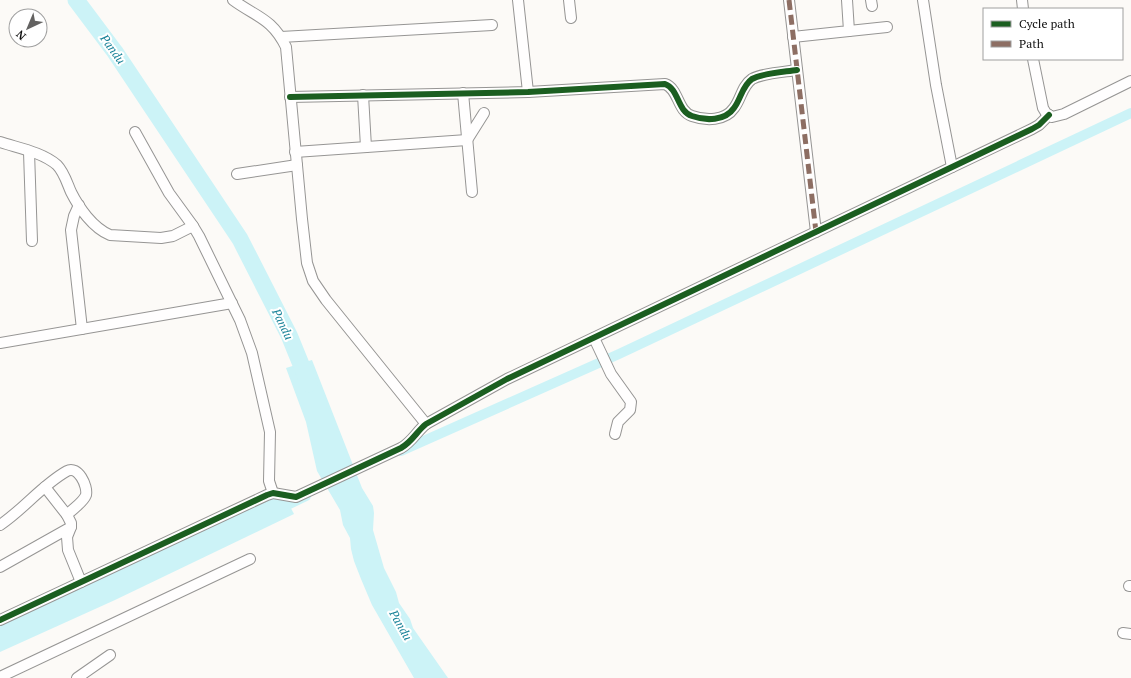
<svg xmlns="http://www.w3.org/2000/svg" width="1131" height="678" font-family="'PT Serif',serif">
	<rect width="100%" height="100%" fill="#fcfaf7"/>
	<g fill="#ccf3f7">
		<polygon points="312,360 362,488 373,506 374,513 373,530 384,568 396,592 399,603 410,619 413,628 448,678 414,678 372,605 361,579 354,561 351,549 350,538 343,525 340,510 317,471 306,422 286,368"/>
		<polygon points="283,493 294,514 115,600 0,652 0,624 218,521"/>
	</g>
	<g fill="none" stroke-linecap="round" stroke-linejoin="round">
		<g stroke="#ccf3f7" stroke-width="10">
			<polyline points="401,451 619,354 1131,113"/>
			<polyline points="277,510 306,496"/>
		</g>
		<polyline stroke="#ccf3f7" stroke-width="17" points="76,0 115,52 240,239 289,335 309,384"/>
		<defs>
			<g id="minor">
				<path d="M233 0C256 17 272 18 286 47L302 219 307 263 313 281 326 300 426 424"/>
				<polyline points="518,0 528,92"/>
				<polyline points="569,0 571,18"/>
				<polyline points="789,0 816,232"/>
				<polyline points="871,0 872,6"/>
				<polyline points="923,0 936,85 952,167"/>
				<polyline points="1022,0 1023,9"/>
				<polyline points="849,31 887,27"/>
				<polyline points="281,37 492,25"/>
				<polyline points="793,37 849,31 847,0"/>
				<polyline points="1033,59 1043,108 1046,113 1052,117 1064,114 1131,81"/>
				<polyline points="463,93 472,192"/>
				<polyline points="363,95 366,147"/>
				<path d="M290 97 528 92 665 84C679 89 677 111 692 116 706 121 725 121 734 108 741 99 742 86 752 79 763 73 784 72 797 70"/>
				<polyline points="135,132 169,193 193,226"/>
				<path d="M0 142C18 148 42 152 57 165 64 172 67 183 71 192 79 208 93 228 110 235L161 238 173 236 193 226 199 236 240 320 252 353 270 432 269 481 273 493"/>
				<polyline points="29,152 32,241"/>
				<polyline points="295,152 467,140 484,113"/>
				<polyline points="237,174 297,165"/>
				<polyline points="79,205 74,216 71,230 82,329"/>
				<polyline points="594,338 611,374 631,402 630,410 618,422 615,434"/>
				<polyline points="0,343 232,303"/>
				<polyline points="45,487 67,515"/>
				<path d="M0 525C24 509 42 485 67 471 78 465 88 486 86 495 83 503 72 509 67 515L71 523V527L67 537 68 550 81 582"/>
				<polyline points="0,567 71,527"/>
				<polyline points="1129,586 1131,586"/>
				<path d="M0 620 267 495 273 493 296 497 401 448C412 442 417 431 426 424L507 379 1032 129 1039 125 1049 115"/>
				<polyline points="1123,633 1131,634"/>
				<polyline points="0,677 250,559"/>
				<polyline points="77,678 110,655"/>
			</g>
		</defs>
		<use href="#minor" stroke="#969594" stroke-width="12"/>
		<use href="#minor" stroke="#fffefe" stroke-width="10"/>
		<polyline stroke="#8d6e63" stroke-width="5" stroke-dasharray="10 5" stroke-linecap="butt" points="789,0 816,232"/>
		<defs>
			<g id="cycleway">
				<path d="M290 97 528 92 665 84C679 89 677 111 692 116 706 121 725 121 734 108 741 99 742 86 752 79 763 73 784 72 797 70"/>
				<path d="M0 620 267 495 273 493 296 497 401 448C412 442 417 431 426 424L507 379 1032 129 1039 125 1049 115"/>
			</g>
		</defs>
		<use href="#cycleway" stroke="#fff" stroke-width="8"/>
		<use href="#cycleway" stroke="#1b5e20" stroke-width="6"/>
	</g>
	<g text-anchor="middle" dominant-baseline="central" stroke-width="4" stroke-linejoin="round" paint-order="stroke">
		<g font-size="12" font-style="italic" fill="#168197" stroke="#fff">
			<text transform="translate(113 49) rotate(54)">Pandu</text>
			<text transform="translate(283 324) rotate(64)">Pandu</text>
			<text transform="translate(401 625) rotate(60)">Pandu</text>
		</g>
	</g>
	<rect x="983" y="8" width="140" height="52" fill="#ffffff" stroke="#9f9f9f"/>
	<rect x="991" y="21" width="20" height="6" fill="#1b5e20" stroke="#9f9f9f"/>
	<text x="1019" y="28" font-size="12" fill="#101010">Cycle path</text>
	<rect x="991" y="41" width="20" height="6" fill="#8d6e63" stroke="#9f9f9f"/>
	<text x="1019" y="48" font-size="12" fill="#101010">Path</text>
	<g transform="translate(28 28) rotate(224)"><circle r="19" fill="#ffffff" stroke="#9f9f9f"/>
	<path d="M0-3L7 15L0 10L-7 15Z" fill="#636261"/>
	<text y="-6" font-size="11" font-weight="bold" text-anchor="middle" fill="#101010">N</text>
	</g>
</svg>
